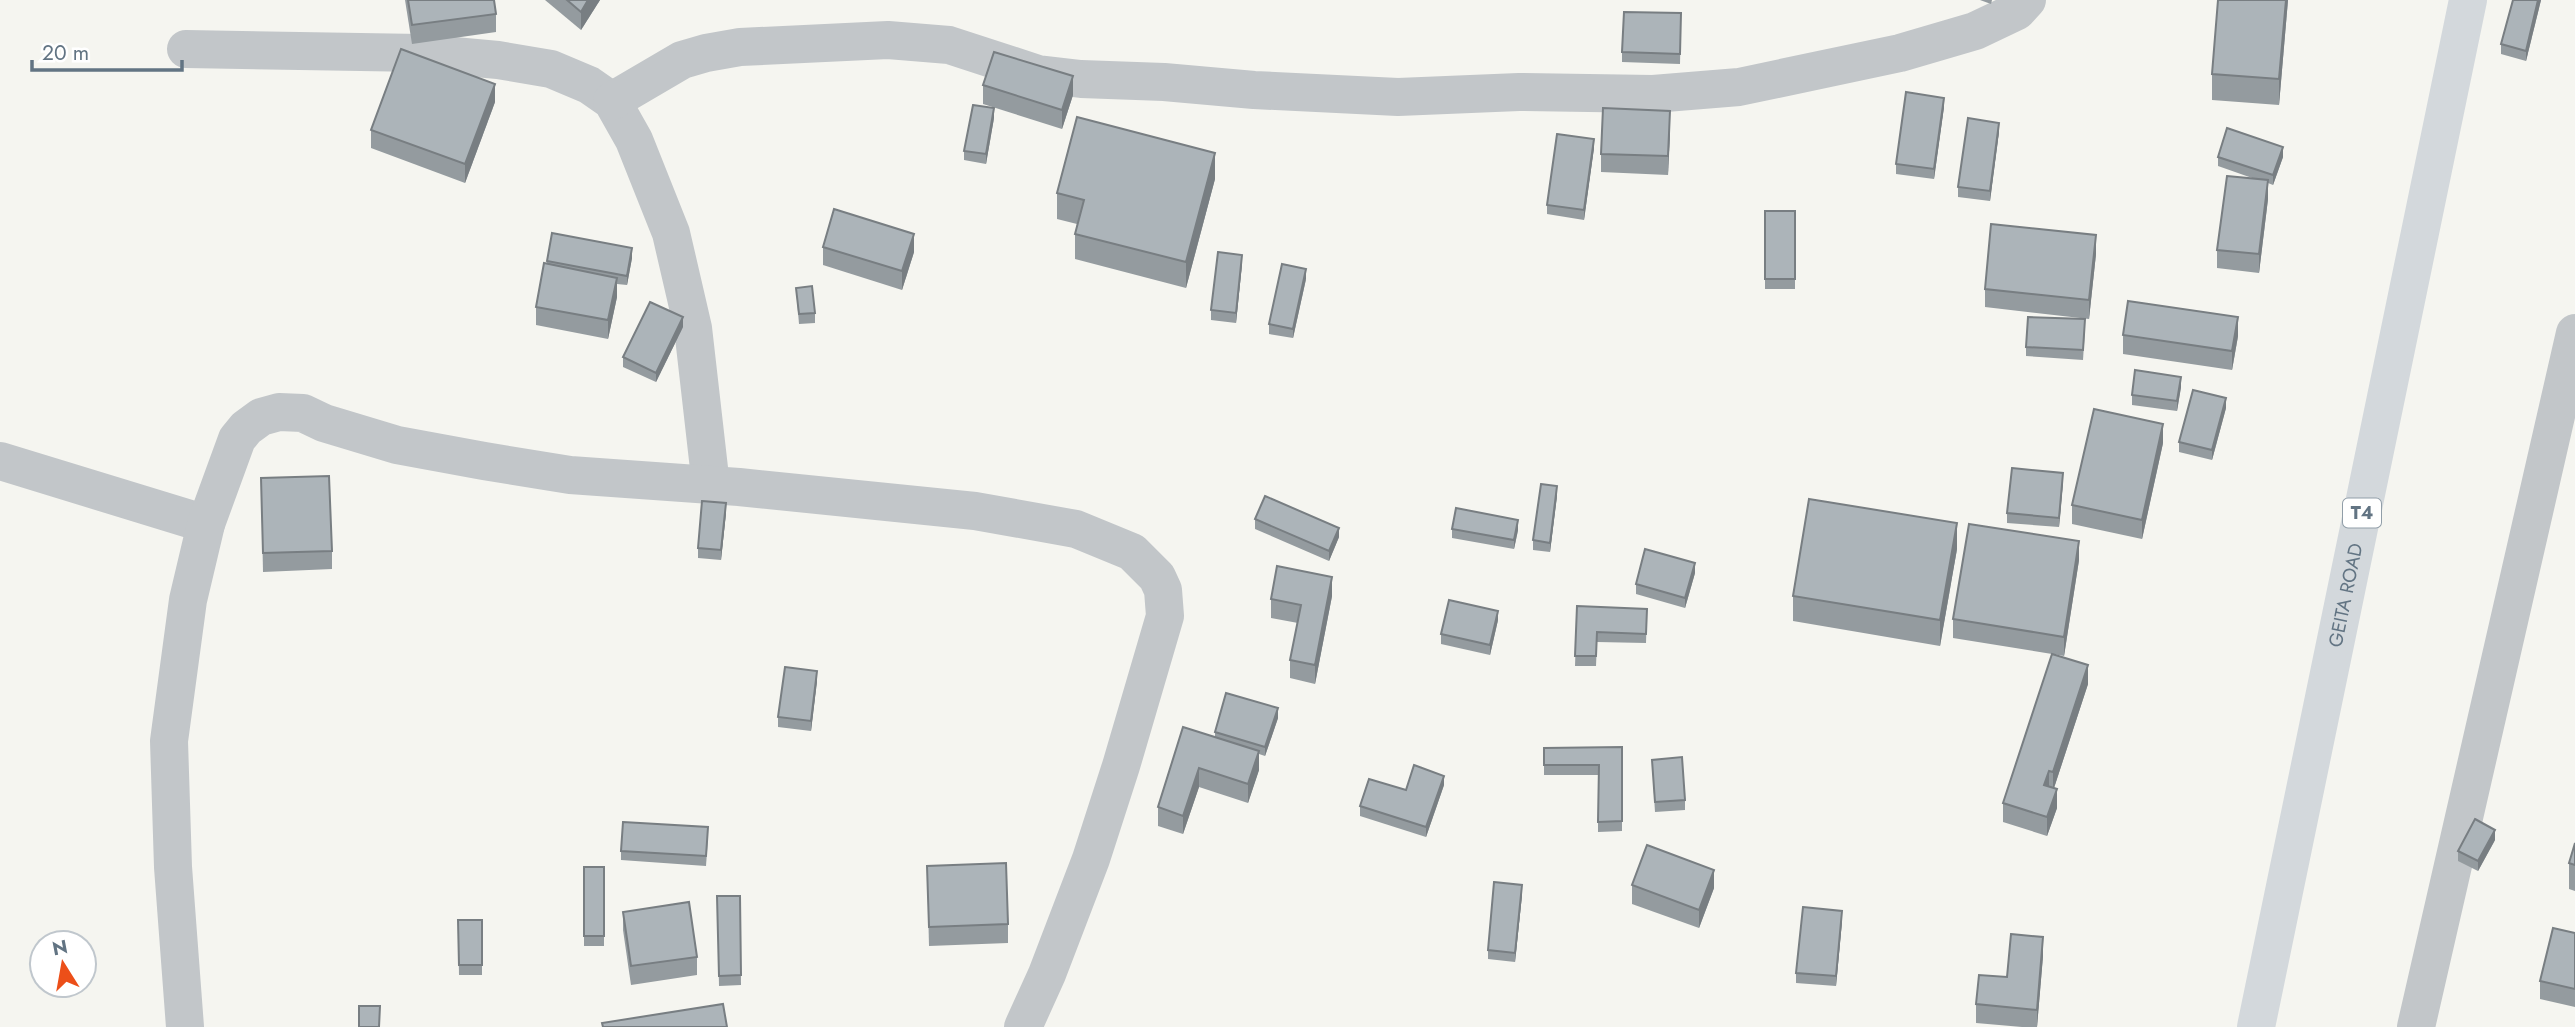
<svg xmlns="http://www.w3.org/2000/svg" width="2575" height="1027" font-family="Jost,sans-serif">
	<rect width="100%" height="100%" fill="#f5f5f0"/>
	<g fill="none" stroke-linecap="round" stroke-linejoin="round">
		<g stroke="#c2c6c9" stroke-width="38">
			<polyline points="186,49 421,53 498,60 551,69 589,85 612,101 634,140 671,233 693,328 711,486"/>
			<polyline points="612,101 682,60 706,53 740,47 888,40 949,45 1038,74 1081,79 1164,82 1254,90 1398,97 1519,92 1653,94 1739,87 1900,53 1975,31 2017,11 2027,0"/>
			<polyline points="0,461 206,524"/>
			<polyline points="185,1027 173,867 169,741 188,600 206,524 237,439 246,428 261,417 279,412 303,413 324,423 397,445 484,461 570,475 739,487 975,511 1076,529 1132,552 1157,577 1163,590 1165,616 1121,766 1091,859 1047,974 1023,1027"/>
			<polyline points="2416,1027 2575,333"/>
		</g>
		<path stroke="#d3d8dc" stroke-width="38" id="s1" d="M2256 1027 2468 0"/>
	</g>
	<g fill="#949b9f">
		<polygon points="405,0 494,0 496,14 496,32 412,44"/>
		<polygon points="545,0 600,0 581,30"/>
		<polygon points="1980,0 1992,0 1991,4"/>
		<polygon points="2218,0 2288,0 2279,105 2212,100 2212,74"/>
		<polygon points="2513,0 2541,0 2526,61 2501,54 2501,44"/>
		<polygon points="1681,13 1680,64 1622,62 1622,52"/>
		<polygon points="983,85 1073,95 1062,129 983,104"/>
		<polygon points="495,102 465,183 371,148 371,130"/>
		<polygon points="1944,107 1934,179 1896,174 1896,164"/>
		<polygon points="994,118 986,164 964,160 964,151"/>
		<polygon points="1670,130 1668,175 1601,172 1601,154"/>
		<polygon points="1999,132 1990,201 1958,197 1958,187"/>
		<polygon points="1594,148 1584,220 1547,214 1547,205"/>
		<polygon points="2218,157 2283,157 2273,185 2268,183 2268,199 2259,273 2217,268 2217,250 2255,179 2218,166"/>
		<polygon points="1215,179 1186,288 1075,259 1075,234 1077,224 1057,219 1057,193"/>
		<rect x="1765" y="211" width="30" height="78"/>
		<polygon points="823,247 914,252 902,290 823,265"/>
		<polygon points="2096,254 2089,319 1985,307 1985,289"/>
		<polygon points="632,258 627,285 617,284 617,297 608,339 536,325 536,307 547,261"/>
		<polygon points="1242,264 1236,323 1211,320 1211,310"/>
		<polygon points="1306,279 1293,338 1269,334 1269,324"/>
		<polygon points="796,288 815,313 815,323 799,324"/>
		<polygon points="683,327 656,382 623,367 623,357"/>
		<polygon points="2085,329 2083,360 2026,356 2026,347"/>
		<polygon points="2123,335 2238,336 2232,370 2123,354"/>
		<polygon points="2181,387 2177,411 2132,405 2132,395"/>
		<polygon points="2226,408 2212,460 2179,452 2179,442"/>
		<polygon points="2163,443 2142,539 2072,524 2072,505"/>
		<polygon points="261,478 332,551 332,569 263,572"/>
		<polygon points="2063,482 2059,527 2007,523 2007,513"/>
		<polygon points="1557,496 1550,552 1533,550 1533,540"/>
		<polygon points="726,513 721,560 698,558 698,548"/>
		<polygon points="1255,519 1339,537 1329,561 1255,529"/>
		<polygon points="1452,529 1518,530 1514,549 1452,538"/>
		<polygon points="1957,549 1940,646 1793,621 1793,596"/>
		<polygon points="2079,560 2064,656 2053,654 2088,684 2054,788 2057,808 2047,836 2003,822 2003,803 2052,654 1953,638 1953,619"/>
		<polygon points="1695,573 1685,608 1636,594 1636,584"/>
		<polygon points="1332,596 1315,684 1290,678 1290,660 1298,623 1271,618 1271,599"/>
		<polygon points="1577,606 1647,609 1646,643 1597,642 1596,666 1575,666"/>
		<polygon points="1498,620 1490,655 1441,644 1441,634"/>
		<polygon points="817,681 811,731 778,727 778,717"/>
		<polygon points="1278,718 1265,756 1259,754 1259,770 1248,803 1199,787 1183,834 1158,826 1158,807 1215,737 1215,732"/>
		<polygon points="1622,747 1622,831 1598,832 1598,775 1544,775 1544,748"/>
		<polygon points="1652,760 1685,800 1685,810 1655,812"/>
		<polygon points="1444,785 1426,837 1360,816 1360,806 1406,790"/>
		<polygon points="708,837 706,866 621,860 621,851"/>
		<polygon points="2495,840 2478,871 2458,861 2458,851"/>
		<polygon points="2575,843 2575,891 2569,889 2569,863"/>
		<polygon points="927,866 1008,924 1008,943 929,946"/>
		<rect x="584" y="867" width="20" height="79"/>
		<polygon points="1632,885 1714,888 1699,928 1632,904"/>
		<polygon points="1522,895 1515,962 1488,959 1488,950"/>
		<polygon points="717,896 740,896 741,985 719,986"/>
		<polygon points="623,912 697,957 697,975 631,985 623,930"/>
		<polygon points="458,920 482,920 482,975 459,975"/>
		<polygon points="1842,921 1836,986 1796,983 1796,973"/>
		<polygon points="2575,933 2575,1007 2540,999 2540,981"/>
		<polygon points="2043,956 2037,1027 2022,1027 1976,1023 1976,1004 2007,977"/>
	</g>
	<g fill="#787e82">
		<polygon points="588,0 600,0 581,30 581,12"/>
		<polygon points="2286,0 2288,0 2279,105 2279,79"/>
		<polygon points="2538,0 2541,0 2526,61 2526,51"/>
		<polygon points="1073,76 1073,95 1062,129 1062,110"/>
		<polygon points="495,84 495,102 465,183 465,164"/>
		<polygon points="1944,98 1944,107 1934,179 1934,169"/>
		<polygon points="994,108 994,118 986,164 986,154"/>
		<polygon points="1670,111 1670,130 1668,175 1668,156"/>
		<polygon points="1999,123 1999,132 1990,201 1990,191"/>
		<polygon points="1594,139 1594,148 1584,220 1584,210"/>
		<polygon points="2283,147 2283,157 2273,185 2273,175"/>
		<polygon points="1215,153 1215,179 1186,288 1186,262"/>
		<polygon points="2268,180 2268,199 2259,273 2259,254"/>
		<polygon points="914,234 914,252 902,290 902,271"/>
		<polygon points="2096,235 2096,254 2089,319 2089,300"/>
		<polygon points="632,248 632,258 627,285 627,276"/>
		<polygon points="1242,255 1242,264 1236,323 1236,313"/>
		<polygon points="1306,269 1306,279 1293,338 1293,329"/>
		<polygon points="617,278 617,297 608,339 608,320"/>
		<polygon points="683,317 683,327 656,382 656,373"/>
		<polygon points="2238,317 2238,336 2232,370 2232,351"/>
		<polygon points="2181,377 2181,387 2177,411 2177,401"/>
		<polygon points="2226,398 2226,408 2212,460 2212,450"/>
		<polygon points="2163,424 2163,443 2142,539 2142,520"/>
		<polygon points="2063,473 2063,482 2059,527 2059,518"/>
		<polygon points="1557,486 1557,496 1550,552 1550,543"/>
		<polygon points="726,503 726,513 721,560 721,550"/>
		<polygon points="1518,520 1518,530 1514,549 1514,540"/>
		<polygon points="1957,523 1957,549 1940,646 1940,620"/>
		<polygon points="1339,528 1339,537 1329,561 1329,551"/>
		<polygon points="2079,541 2079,560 2064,656 2064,637"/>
		<polygon points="1695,563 1695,573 1685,608 1685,598"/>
		<polygon points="1332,577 1332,596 1315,684 1315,665"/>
		<polygon points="1498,611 1498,620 1490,655 1490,645"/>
		<polygon points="2088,665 2088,684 2053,791 2053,772"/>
		<polygon points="817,671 817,681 811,731 811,721"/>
		<polygon points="1278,708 1278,718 1265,756 1265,747"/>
		<polygon points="1259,751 1259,770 1248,803 1248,784"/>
		<polygon points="1199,768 1199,787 1183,834 1183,816"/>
		<polygon points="2049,771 2049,789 2044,785"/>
		<polygon points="1444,776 1444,785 1426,837 1426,827"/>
		<polygon points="2057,789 2057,808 2047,836 2047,817"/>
		<polygon points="2495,830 2495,840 2478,871 2478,861"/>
		<polygon points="1714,870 1714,888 1699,928 1699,910"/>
		<polygon points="1522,885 1522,895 1515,962 1515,953"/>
		<polygon points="1842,911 1842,921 1836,986 1836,976"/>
		<polygon points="2043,937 2043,956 2037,1027 2037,1010"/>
	</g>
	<g fill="#acb4b9" stroke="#787e82" stroke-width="2">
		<polygon points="408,0 494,0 496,14 412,25"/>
		<polygon points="567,0 588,0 581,12"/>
		<polygon points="2218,0 2286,0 2279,79 2212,74"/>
		<polygon points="2513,0 2538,0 2526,51 2501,44"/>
		<polygon points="1624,12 1681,13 1680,54 1622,52"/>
		<polygon points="401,49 495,84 465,164 371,130"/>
		<polygon points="994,52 1073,76 1062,110 983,85"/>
		<polygon points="1906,92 1944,98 1934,169 1896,164"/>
		<polygon points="973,105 994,108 986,154 964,151"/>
		<polygon points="1603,108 1670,111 1668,156 1601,154"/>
		<polygon points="1077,117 1215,153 1186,262 1075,234 1084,200 1057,193"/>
		<polygon points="1968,118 1999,123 1990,191 1958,187"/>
		<polygon points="2227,128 2283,147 2273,175 2218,157"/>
		<polygon points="1557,134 1594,139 1584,210 1547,205"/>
		<polygon points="2227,176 2268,180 2259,254 2217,250"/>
		<polygon points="834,209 914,234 902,271 823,247"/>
		<rect x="1765" y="211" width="30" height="68"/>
		<polygon points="1991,224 2096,235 2089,300 1985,289"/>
		<polygon points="552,233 632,248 627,276 547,261"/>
		<polygon points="1218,252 1242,255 1236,313 1211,310"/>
		<polygon points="544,263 617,278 608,320 536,307"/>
		<polygon points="1282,264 1306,269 1293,329 1269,324"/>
		<polygon points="812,286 815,313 799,314 796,288"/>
		<polygon points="2128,301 2238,317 2232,351 2123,335"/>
		<polygon points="650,302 683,317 656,373 623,357"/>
		<polygon points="2028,317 2085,319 2083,350 2026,347"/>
		<polygon points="2135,370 2181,377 2177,401 2132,395"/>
		<polygon points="2193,390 2226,398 2212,450 2179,442"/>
		<polygon points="2094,409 2163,424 2142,520 2072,505"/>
		<polygon points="2012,468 2063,473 2059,518 2007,513"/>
		<polygon points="329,476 332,551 263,553 261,478"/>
		<polygon points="1541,484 1557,486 1550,543 1533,540"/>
		<polygon points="1265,496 1339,528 1329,551 1255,519"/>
		<polygon points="1809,499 1957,523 1940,620 1793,596"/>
		<polygon points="702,501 726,503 721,550 698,548"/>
		<polygon points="1456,508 1518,520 1514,540 1452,529"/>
		<polygon points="1969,524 2079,541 2064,637 1953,619"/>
		<polygon points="1645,549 1695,563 1685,598 1636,584"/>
		<polygon points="1277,566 1332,577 1315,665 1290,660 1301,605 1271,599"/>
		<polygon points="1449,600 1498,611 1490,645 1441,634"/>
		<polygon points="1577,606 1647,609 1646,634 1597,632 1596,656 1575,656"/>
		<polygon points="2052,654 2088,665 2053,772 2049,771 2044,785 2057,789 2047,817 2003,803"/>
		<polygon points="785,667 817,671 811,721 778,717"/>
		<polygon points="1226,693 1278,708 1265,747 1215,732"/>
		<polygon points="1183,727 1259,751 1248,784 1199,768 1183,816 1158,807"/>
		<polygon points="1622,747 1622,821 1598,822 1599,765 1544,765 1544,748"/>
		<polygon points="1682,757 1685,800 1655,802 1652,760"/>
		<polygon points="1414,765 1444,776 1426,827 1360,806 1369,779 1406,790"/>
		<polygon points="2475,819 2495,830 2478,861 2458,851"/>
		<polygon points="623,822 708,827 706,856 621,851"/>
		<polygon points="2575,843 2575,865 2569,863"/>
		<polygon points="1647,845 1714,870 1699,910 1632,885"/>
		<polygon points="1006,863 1008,924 929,927 927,866"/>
		<rect x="584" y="867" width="20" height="69"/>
		<polygon points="1494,882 1522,885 1515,953 1488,950"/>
		<polygon points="717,896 740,896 741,975 719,976"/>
		<polygon points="689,902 697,957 631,966 623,912"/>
		<polygon points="1803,907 1842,911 1836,976 1796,973"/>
		<polygon points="458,920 482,920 482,965 459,965"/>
		<polygon points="2553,928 2575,933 2575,989 2540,981"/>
		<polygon points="2011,934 2043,937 2037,1010 1976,1004 1979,975 2007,977"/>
		<polygon points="723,1004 727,1027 603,1027 602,1023"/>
		<polygon points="359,1006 380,1006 379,1027 359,1027"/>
	</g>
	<g text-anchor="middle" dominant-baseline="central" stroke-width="7" stroke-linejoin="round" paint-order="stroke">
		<rect fill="#fff" stroke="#919ea8" stroke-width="2" x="2343" y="498.5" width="38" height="29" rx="5"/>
		<g font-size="18" font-weight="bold" fill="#627483">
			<text x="2362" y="513">T4</text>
		</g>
		<g font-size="19" fill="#627483" stroke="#fff">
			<text stroke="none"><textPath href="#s1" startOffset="441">GEITA ROAD</textPath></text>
		</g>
	</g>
	<g transform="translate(63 964) rotate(349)"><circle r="33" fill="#ffffff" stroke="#c0c7cd" stroke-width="2"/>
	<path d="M0-5L12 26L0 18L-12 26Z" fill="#ec4f19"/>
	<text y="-10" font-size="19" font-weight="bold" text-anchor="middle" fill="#627483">N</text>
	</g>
	<path d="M32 60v10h150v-10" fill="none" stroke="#627483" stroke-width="3.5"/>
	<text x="42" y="60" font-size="21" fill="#627483" stroke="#ffffff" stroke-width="5" paint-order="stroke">20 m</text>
</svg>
